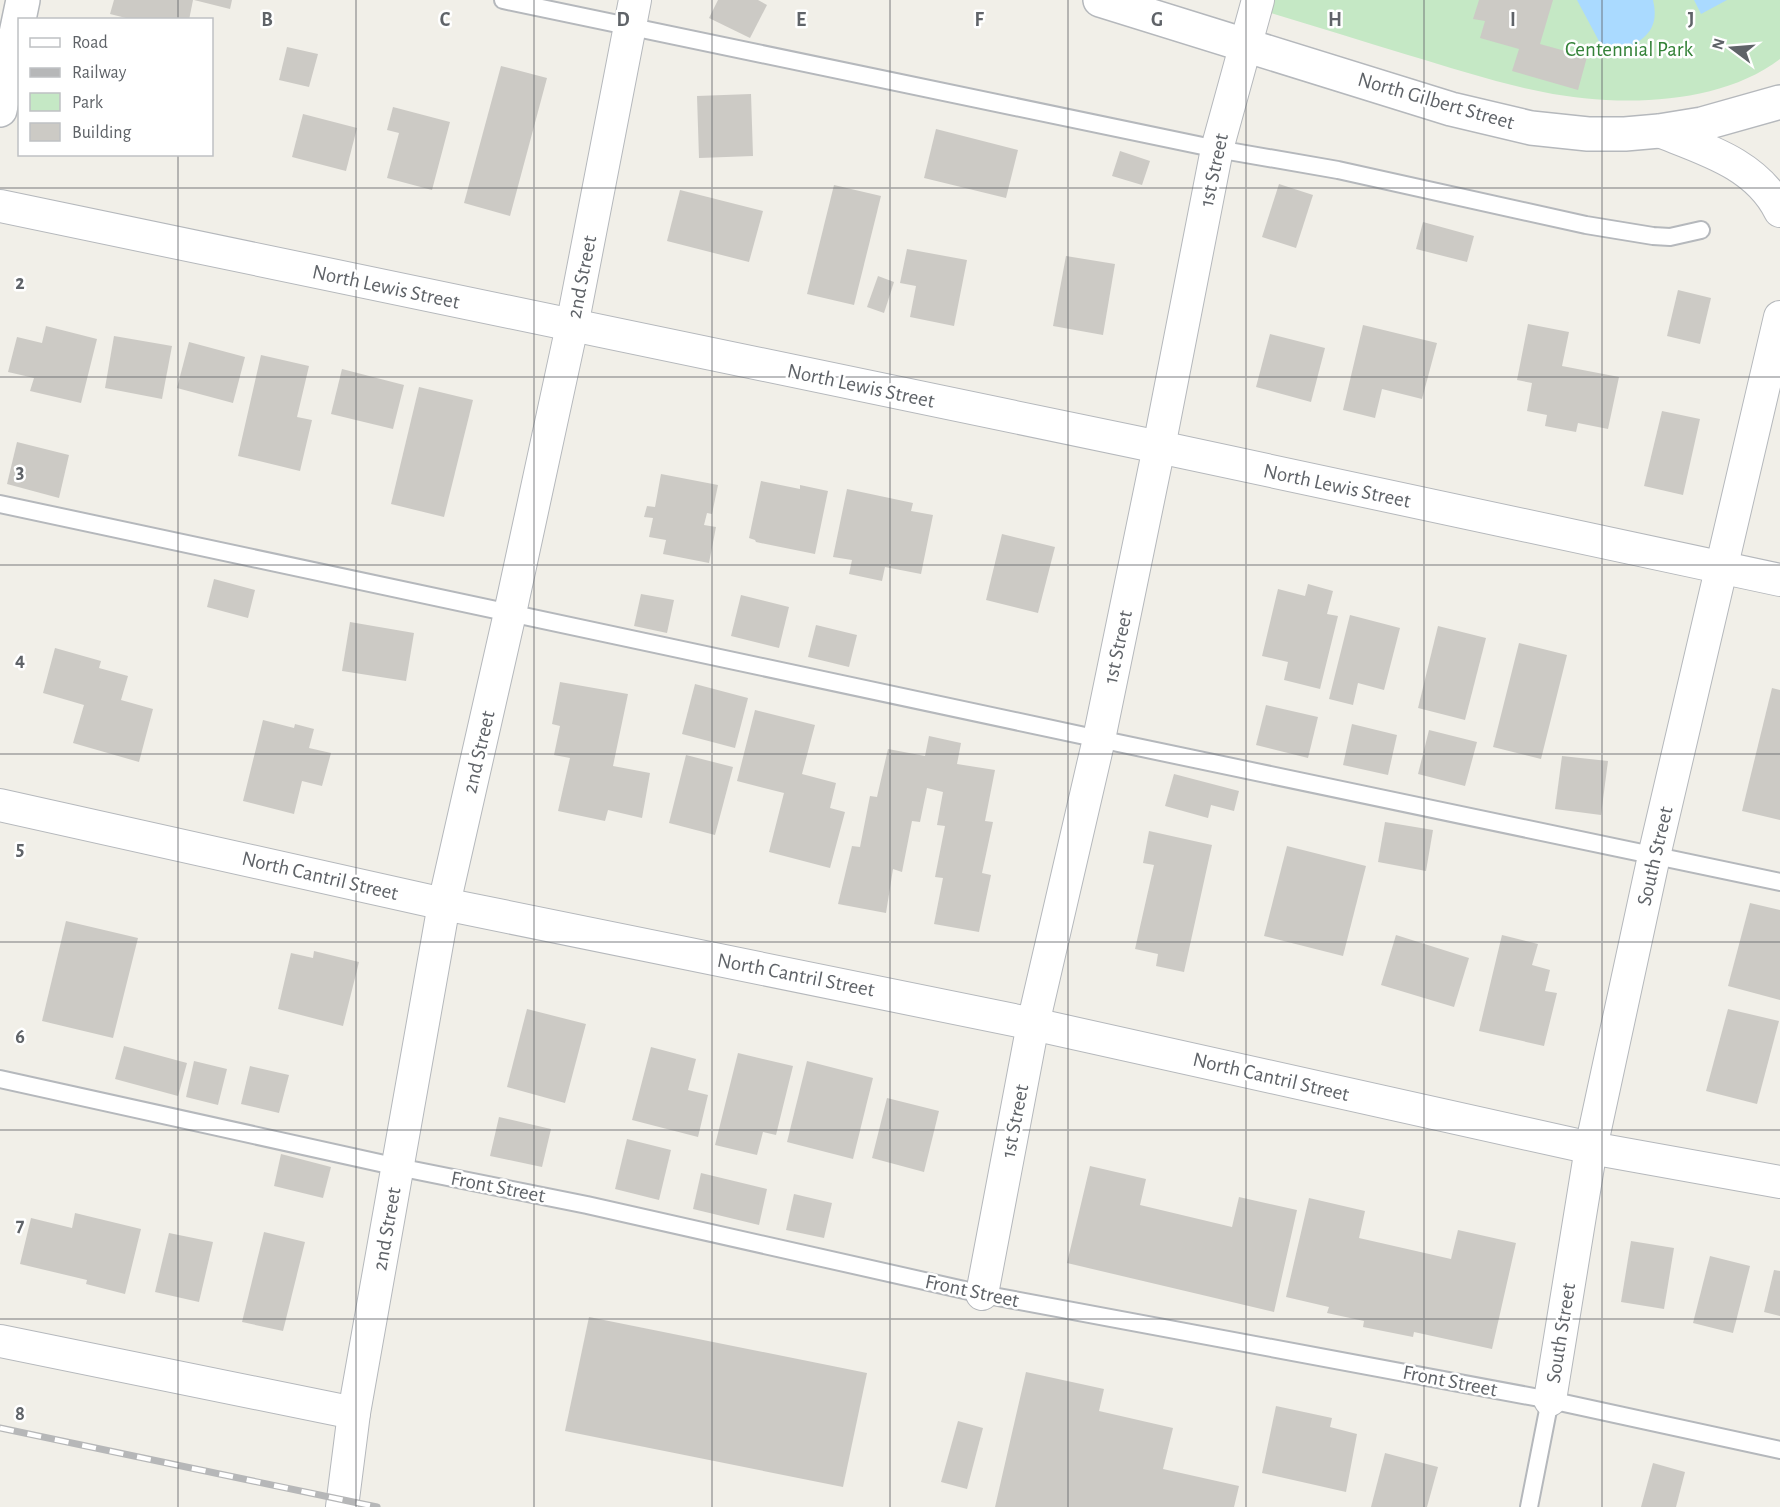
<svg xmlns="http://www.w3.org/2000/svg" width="1780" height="1507" font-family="'Alegreya Sans',sans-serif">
	<rect width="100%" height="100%" fill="#f1efe8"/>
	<path fill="#c5e8c5" d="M1258 0H1780V59C1718 106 1617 107 1543 92 1497 83 1452 68 1408 55 1357 39 1306 24 1255 8Z"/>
	<g fill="#aadaff">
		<path d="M1577 0H1653C1662 37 1635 43 1608 58Z"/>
		<polygon points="1694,0 1727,0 1701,14"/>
	</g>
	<g fill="#cccac5">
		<polygon points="114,0 193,0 189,20 134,20 110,14"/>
		<polygon points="194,0 232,0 230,9"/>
		<polygon points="718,0 758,0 767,5 750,38 709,18"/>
		<polygon points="1479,0 1553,0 1540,44 1587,57 1578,90 1512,71 1519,49 1480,38 1485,21 1473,19"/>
		<polygon points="287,47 318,54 309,87 279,80"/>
		<polygon points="501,66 547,78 510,216 464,203"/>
		<polygon points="751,94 753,156 699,158 697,96"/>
		<polygon points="393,107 450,122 432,190 387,178 399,133 387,130"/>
		<polygon points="303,114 357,128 346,171 292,157"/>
		<polygon points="936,129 1018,150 1006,198 924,178"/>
		<polygon points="1120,151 1150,161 1142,185 1112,176"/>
		<polygon points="1279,184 1313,195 1296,248 1262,237"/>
		<polygon points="834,185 881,196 854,305 807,294"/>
		<polygon points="680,190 763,211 749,262 667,241"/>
		<polygon points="1423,222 1474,236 1467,262 1416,249"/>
		<polygon points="907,249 967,260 954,326 910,317 916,286 900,283"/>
		<polygon points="1066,256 1115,264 1103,335 1053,326"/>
		<polygon points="878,276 894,282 884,313 867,307"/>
		<polygon points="1678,290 1711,298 1700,344 1667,336"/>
		<polygon points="1528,324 1569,332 1562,366 1619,377 1608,429 1578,423 1576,432 1545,426 1547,415 1527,411 1532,383 1517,380"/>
		<polygon points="1363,325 1437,343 1422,399 1382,389 1375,418 1343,410"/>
		<polygon points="46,326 97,339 81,403 30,391 34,378 8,372 17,337 42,343"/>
		<polygon points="1270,334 1325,348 1311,402 1256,387"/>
		<polygon points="114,336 172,346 162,399 105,388"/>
		<polygon points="189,342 245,357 233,403 177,388"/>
		<polygon points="261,355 309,366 297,417 312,420 300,471 238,456"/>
		<polygon points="342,369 404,385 393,429 331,414"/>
		<polygon points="419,387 473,400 444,517 391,504"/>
		<polygon points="1662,411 1700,419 1683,495 1644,486"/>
		<polygon points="17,442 69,455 59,498 7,484"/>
		<polygon points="661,474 718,485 712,514 707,513 704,525 716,527 709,563 663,554 666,540 649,537 653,518 644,517 647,506 655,507"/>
		<polygon points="761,481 800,489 800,485 828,491 815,554 756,542 755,540 749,538"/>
		<polygon points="847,489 913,503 911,511 933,515 921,574 885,567 882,581 849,574 852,560 833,557"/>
		<polygon points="1002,534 1055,547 1038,613 986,600"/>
		<polygon points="214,579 255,590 248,618 207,607"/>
		<polygon points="1308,584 1333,591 1327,614 1338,616 1320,689 1284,680 1288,662 1262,656 1278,589 1305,596"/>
		<polygon points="641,594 674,600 667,633 634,626"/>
		<polygon points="741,595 789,607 779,648 731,636"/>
		<polygon points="1350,615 1400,628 1384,690 1358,683 1353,705 1329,699"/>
		<polygon points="350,622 414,633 406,681 342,671"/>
		<polygon points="816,625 857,635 849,667 808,657"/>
		<polygon points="1438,626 1486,638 1465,720 1418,708"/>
		<polygon points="1519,643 1567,655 1541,759 1493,747"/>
		<polygon points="55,648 101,661 99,668 128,676 121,700 153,709 139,762 73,743 84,705 43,693"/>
		<polygon points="560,682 628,694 613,766 650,773 642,818 608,810 605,821 558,811 570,758 554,755 560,726 552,724"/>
		<polygon points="695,684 748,698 735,748 682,734"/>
		<polygon points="1772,688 1780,690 1780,820 1742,811"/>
		<polygon points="1266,705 1318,717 1308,758 1256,745"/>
		<polygon points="755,710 815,725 802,774 836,783 830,808 845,812 830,868 769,852 784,793 737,781"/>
		<polygon points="263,720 294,728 295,724 314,729 309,748 331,753 322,786 302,781 294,814 243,801"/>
		<polygon points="1352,724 1397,735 1388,775 1343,765"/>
		<polygon points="1429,730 1477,742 1465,786 1418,774"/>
		<polygon points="929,736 961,743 957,764 995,770 985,821 993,822 982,873 991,875 979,932 934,924 943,878 935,877 945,826 937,825 943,792 927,788 920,822 912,821 902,872 893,869 886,913 838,904 852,846 860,847 870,796 877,797 888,749 925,756"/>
		<polygon points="686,755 733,767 715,835 669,823"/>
		<polygon points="1562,756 1608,761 1601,815 1555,809"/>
		<polygon points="1174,774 1239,791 1234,811 1211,805 1208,818 1165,806"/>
		<polygon points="1385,822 1433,830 1426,871 1378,862"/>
		<polygon points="1149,831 1212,845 1184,972 1156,966 1158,954 1135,949 1154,865 1143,863"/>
		<polygon points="1287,846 1366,866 1343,956 1264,936"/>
		<polygon points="1750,903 1780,910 1780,1000 1728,986"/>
		<polygon points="66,921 138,938 113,1038 42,1021"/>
		<polygon points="1396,935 1469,958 1454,1007 1381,985"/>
		<polygon points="1502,935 1538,944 1532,965 1550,970 1545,991 1557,993 1544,1046 1479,1031"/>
		<polygon points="314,951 359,962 343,1026 278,1009 291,953 313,958"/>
		<polygon points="527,1009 586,1024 565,1103 507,1087"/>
		<polygon points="1728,1009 1779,1021 1757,1104 1706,1091"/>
		<polygon points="124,1046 187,1063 178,1096 115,1079"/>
		<polygon points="651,1047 696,1059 688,1090 708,1095 698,1137 632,1120"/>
		<polygon points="738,1053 793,1066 776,1135 763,1132 757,1155 715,1145"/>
		<polygon points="194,1061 227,1069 218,1105 186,1097"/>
		<polygon points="807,1061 873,1078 853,1159 787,1142"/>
		<polygon points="250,1066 289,1075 279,1113 241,1104"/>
		<polygon points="887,1098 939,1111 924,1172 872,1158"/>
		<polygon points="499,1117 551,1129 542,1167 490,1156"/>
		<polygon points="627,1139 671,1150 659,1200 615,1189"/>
		<polygon points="281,1154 331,1167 323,1198 274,1186"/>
		<polygon points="1090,1166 1146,1179 1140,1205 1232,1227 1239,1197 1297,1210 1274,1312 1067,1263"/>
		<polygon points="701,1173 767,1189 759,1225 693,1209"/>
		<polygon points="794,1194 832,1203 824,1238 786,1230"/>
		<polygon points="1309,1198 1365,1211 1359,1238 1451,1259 1458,1230 1516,1243 1492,1349 1414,1332 1413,1337 1363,1327 1364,1321 1327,1313 1329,1307 1286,1297"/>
		<polygon points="75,1213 141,1229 125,1294 86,1284 87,1280 20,1264 31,1218 72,1228"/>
		<polygon points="264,1232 305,1242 283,1331 242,1322"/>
		<polygon points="169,1233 213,1242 199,1302 155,1292"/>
		<polygon points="1631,1241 1674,1248 1664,1309 1621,1302"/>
		<polygon points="1710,1256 1750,1266 1733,1333 1693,1323"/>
		<polygon points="1774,1270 1780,1271 1780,1316 1764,1312"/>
		<polygon points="589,1317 867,1373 843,1487 565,1431"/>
		<polygon points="1026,1372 1104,1389 1099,1411 1173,1428 1163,1469 1239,1486 1234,1507 995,1507"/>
		<polygon points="1276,1406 1332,1418 1330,1427 1357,1434 1346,1492 1262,1473"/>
		<polygon points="958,1421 983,1428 967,1489 941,1482"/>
		<polygon points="1385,1453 1438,1467 1427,1507 1371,1507"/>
		<polygon points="1653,1463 1685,1472 1676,1507 1641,1507"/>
	</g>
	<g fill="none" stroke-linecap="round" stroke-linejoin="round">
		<defs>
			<g id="service">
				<polyline points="503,0 1217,149 1338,170 1586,225 1653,236 1670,237 1701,230"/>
				<polyline points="0,504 1099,739 1780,882"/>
				<polyline points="0,1079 398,1167 587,1205 982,1294 1550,1400 1780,1450"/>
				<polyline points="1529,1507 1550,1400"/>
			</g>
			<g id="minor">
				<path d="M1659 131C1704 149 1757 164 1780 211"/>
				<polyline points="0,206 1159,447 1780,580"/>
				<polyline points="0,805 444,904 1033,1024 1591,1148 1780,1182"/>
				<polyline points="982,1294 1033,1024 1099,739 1159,447 1217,149 1258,0"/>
				<polyline points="0,1341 354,1413"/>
				<polyline points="1550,1400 1591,1148 1654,856 1780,317"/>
				<polyline points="342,1507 354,1413 444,904 510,613 572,326 635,0"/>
			</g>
			<g id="tertiary">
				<polyline points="1100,0 1451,109 1531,128 1588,134 1625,134 1659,131 1702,124 1780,102"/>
				<polyline points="0,110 23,0"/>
			</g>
		</defs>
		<use href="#service" stroke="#b5b8bc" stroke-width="20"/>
		<use href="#minor" stroke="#b5b8bc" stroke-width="34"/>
		<use href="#tertiary" stroke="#b5b8bc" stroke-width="36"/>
		<use href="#service" stroke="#fff" stroke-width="16"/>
		<use href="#minor" stroke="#fff" stroke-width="32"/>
		<use href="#tertiary" stroke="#fff" stroke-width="33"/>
		<defs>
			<polyline id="rail" points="0,1428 377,1507"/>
		</defs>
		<use href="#rail" stroke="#b6b7b8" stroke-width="7"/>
		<use href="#rail" stroke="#fff" stroke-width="4.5" stroke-dasharray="14" stroke-linecap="butt"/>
	</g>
	<path fill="none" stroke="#5f6368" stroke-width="1.5" stroke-opacity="0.55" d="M178 0V20M356 0V1507M534 0V1507M712 0V1507M890 0V1507M1068 0V1507M1246 0V1507M1424 0V1507M1602 0V1507M178 154V1507M0 188H1780M0 377H1780M0 565H1780M0 754H1780M0 942H1780M0 1130H1780M0 1319H1780"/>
	<g text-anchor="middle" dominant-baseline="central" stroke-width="5" stroke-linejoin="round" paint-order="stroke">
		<g font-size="21" fill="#348238" stroke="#fff">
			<text x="1629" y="49">Centennial Park</text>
		</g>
		<g font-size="21" fill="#5f6368" stroke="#fff">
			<text transform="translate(1436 101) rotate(16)">North Gilbert Street</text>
			<text transform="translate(1214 170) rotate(-78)">1st Street</text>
			<text transform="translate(582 277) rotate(-79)">2nd Street</text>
			<text transform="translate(386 287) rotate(12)">North Lewis Street</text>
			<text transform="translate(861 386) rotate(12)">North Lewis Street</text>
			<text transform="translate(1337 486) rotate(12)">North Lewis Street</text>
			<text transform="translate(1118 647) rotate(-78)">1st Street</text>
			<text transform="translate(479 752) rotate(-77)">2nd Street</text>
			<text transform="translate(1655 856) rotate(-77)">South Street</text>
			<text transform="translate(320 876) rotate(13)">North Cantril Street</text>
			<text transform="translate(796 975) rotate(11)">North Cantril Street</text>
			<text transform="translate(1271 1077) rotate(13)">North Cantril Street</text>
			<text transform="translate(1015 1121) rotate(-79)">1st Street</text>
			<text transform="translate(498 1187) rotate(11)">Front Street</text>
			<text transform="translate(387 1229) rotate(-80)">2nd Street</text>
			<text transform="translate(972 1291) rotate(12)">Front Street</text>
			<text transform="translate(1561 1333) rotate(-81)">South Street</text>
			<text transform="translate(1450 1381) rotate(11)">Front Street</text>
		</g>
	</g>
	<g font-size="20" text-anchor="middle" font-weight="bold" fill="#5f6368" stroke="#fff" stroke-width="5" stroke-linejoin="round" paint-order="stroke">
		<text x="267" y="26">B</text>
		<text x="445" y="26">C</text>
		<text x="623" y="26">D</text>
		<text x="801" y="26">E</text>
		<text x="979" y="26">F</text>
		<text x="1157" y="26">G</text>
		<text x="1335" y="26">H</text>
		<text x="1513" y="26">I</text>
		<text x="1691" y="26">J</text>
		<text x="20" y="289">2</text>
		<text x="20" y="478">3</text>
		<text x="20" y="666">4</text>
		<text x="20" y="855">5</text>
		<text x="20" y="1043">6</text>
		<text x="20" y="1231">7</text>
		<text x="20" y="1420">8</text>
	</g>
	<rect x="18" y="18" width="195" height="138" fill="#ffffff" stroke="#bfc1c3" stroke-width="1.5"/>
	<rect x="30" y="38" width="30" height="9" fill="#ffffff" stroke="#bfc1c3" stroke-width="1.5"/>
	<text x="72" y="48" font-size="18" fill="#5f6368">Road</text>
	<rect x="30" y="68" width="30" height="9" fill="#b6b7b8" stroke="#bfc1c3" stroke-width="1.5"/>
	<text x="72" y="78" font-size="18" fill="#5f6368">Railway</text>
	<rect x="30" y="93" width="30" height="18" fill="#c5e8c5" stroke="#bfc1c3" stroke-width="1.5"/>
	<text x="72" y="108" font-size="18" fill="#5f6368">Park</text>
	<rect x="30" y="123" width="30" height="18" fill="#cccac5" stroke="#bfc1c3" stroke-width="1.5"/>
	<text x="72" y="138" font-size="18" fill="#5f6368">Building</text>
	<g transform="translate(1732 48) rotate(286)" stroke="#ffffff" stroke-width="4.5" paint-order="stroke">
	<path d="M0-4.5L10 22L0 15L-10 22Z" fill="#5f6368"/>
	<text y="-9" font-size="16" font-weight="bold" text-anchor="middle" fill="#5f6368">N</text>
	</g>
</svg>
